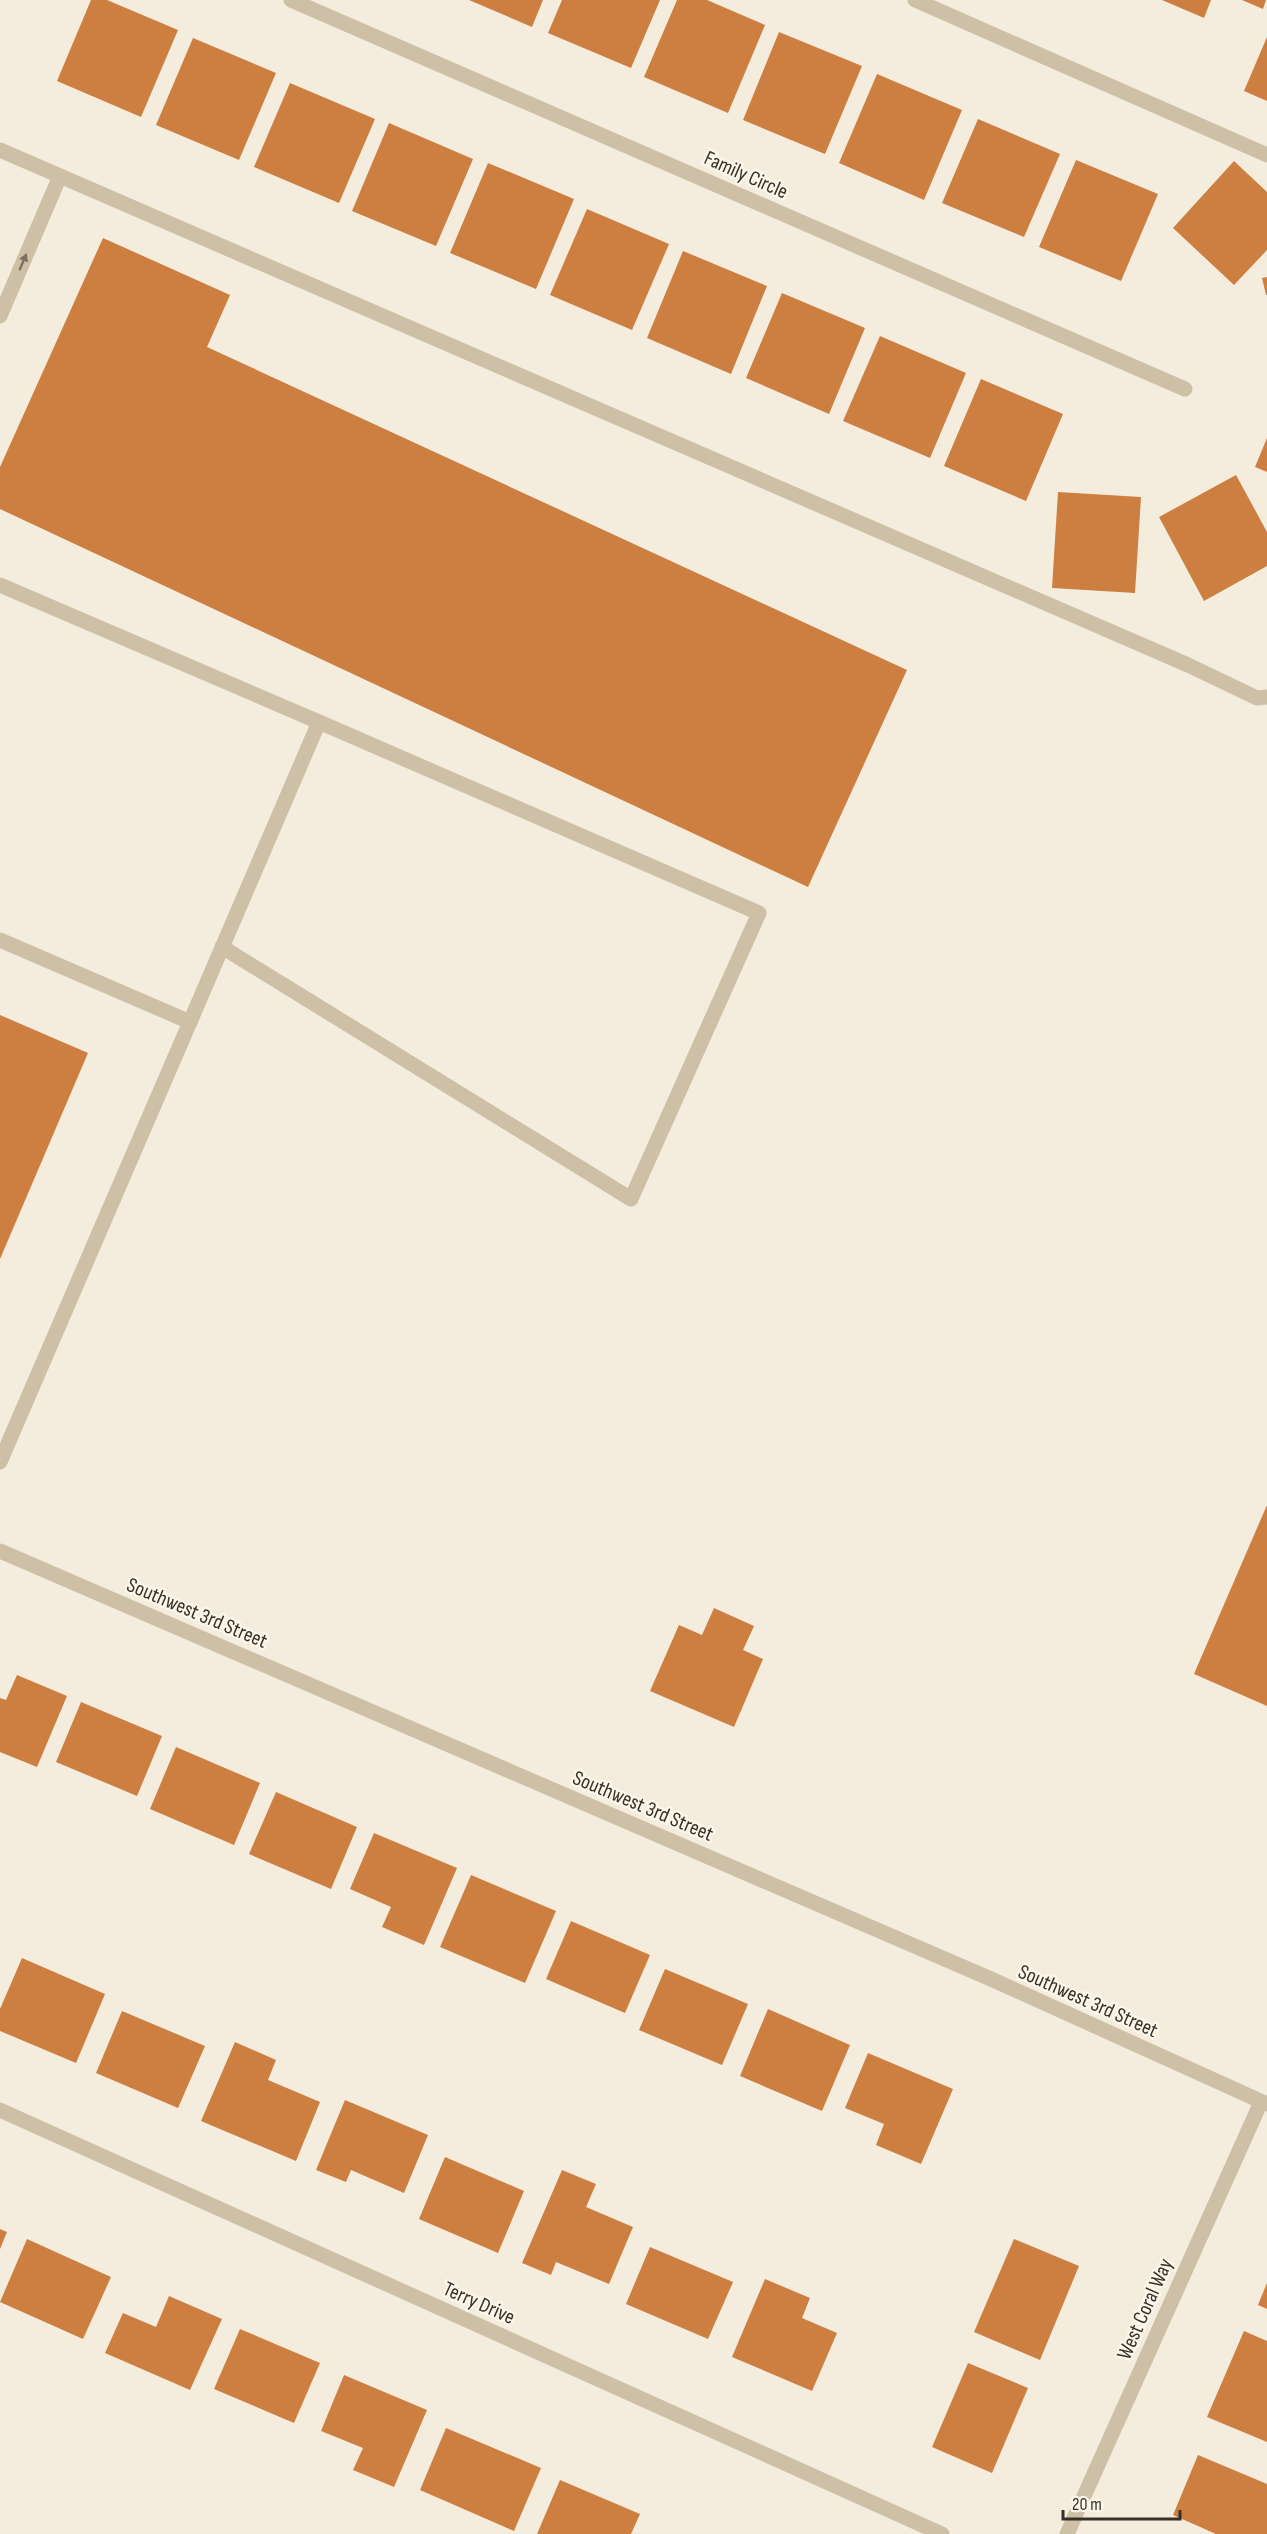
<svg xmlns="http://www.w3.org/2000/svg" width="1267" height="2534" font-family="'Sofia Sans Condensed',sans-serif">
	<rect width="100%" height="100%" fill="#f4eddd"/>
	<g fill="#cd7f41">
		<polygon points="91,0 107,0 178,30 141,117 57,81"/>
		<polygon points="469,0 543,0 532,27"/>
		<polygon points="562,0 660,0 631,68 548,33"/>
		<polygon points="677,0 707,0 765,25 728,113 644,77"/>
		<polygon points="1162,0 1211,0 1204,18"/>
		<polygon points="1242,0 1266,0 1263,9"/>
		<polygon points="779,32 862,66 825,154 743,120"/>
		<polygon points="1267,37 1267,101 1244,91"/>
		<polygon points="193,38 276,73 239,160 156,125"/>
		<polygon points="877,74 962,110 924,200 839,163"/>
		<polygon points="290,83 375,119 339,203 254,167"/>
		<polygon points="978,119 1060,154 1024,237 942,203"/>
		<polygon points="389,123 473,159 436,246 352,211"/>
		<polygon points="1076,160 1158,194 1121,281 1039,247"/>
		<polygon points="1234,161 1267,192 1267,250 1234,285 1173,228"/>
		<polygon points="488,163 574,199 536,289 450,253"/>
		<polygon points="587,209 669,244 632,330 550,295"/>
		<polygon points="103,238 230,295 207,347 907,670 808,887 0,509 0,467"/>
		<polygon points="683,251 767,286 731,374 647,338"/>
		<polygon points="1267,277 1267,295 1266,295 1262,278"/>
		<polygon points="782,293 865,328 829,414 746,378"/>
		<polygon points="880,336 966,373 930,458 843,421"/>
		<polygon points="981,379 1063,414 1026,501 944,466"/>
		<polygon points="1267,438 1267,472 1255,467"/>
		<polygon points="1236,475 1267,532 1267,566 1204,601 1159,517"/>
		<polygon points="1058,492 1141,497 1135,593 1052,588"/>
		<polygon points="0,1015 88,1053 0,1259"/>
		<polygon points="1267,1505 1267,1706 1194,1674"/>
		<polygon points="714,1608 754,1626 743,1650 763,1659 734,1727 650,1691 679,1625 702,1635"/>
		<polygon points="17,1675 67,1696 37,1767 0,1752 0,1698 6,1700"/>
		<polygon points="81,1702 162,1736 137,1796 56,1762"/>
		<polygon points="176,1747 260,1783 234,1845 150,1809"/>
		<polygon points="276,1792 357,1827 331,1889 249,1854"/>
		<polygon points="374,1833 457,1868 424,1945 382,1927 391,1907 350,1889"/>
		<polygon points="471,1875 556,1911 525,1983 440,1947"/>
		<polygon points="571,1921 650,1955 625,2013 546,1979"/>
		<polygon points="22,1958 105,1994 76,2063 0,2031 0,2009"/>
		<polygon points="665,1969 748,2004 722,2065 639,2030"/>
		<polygon points="768,2009 850,2045 822,2111 740,2076"/>
		<polygon points="122,2011 205,2046 178,2108 96,2073"/>
		<polygon points="235,2042 276,2060 268,2080 320,2102 296,2161 201,2121"/>
		<polygon points="868,2053 953,2089 921,2164 876,2145 884,2124 845,2108"/>
		<polygon points="345,2100 428,2135 404,2193 351,2170 346,2182 316,2170"/>
		<polygon points="445,2157 524,2191 498,2253 419,2219"/>
		<polygon points="562,2170 596,2184 586,2207 633,2227 609,2284 556,2262 551,2275 522,2263"/>
		<polygon points="0,2229 7,2232 0,2249"/>
		<polygon points="27,2239 111,2277 83,2339 0,2302"/>
		<polygon points="1014,2239 1079,2266 1040,2360 974,2332"/>
		<polygon points="650,2247 733,2282 708,2339 626,2304"/>
		<polygon points="765,2279 810,2298 802,2318 837,2333 812,2391 732,2357"/>
		<polygon points="1267,2283 1267,2309 1258,2305"/>
		<polygon points="169,2296 222,2319 190,2390 105,2353 123,2313 156,2327"/>
		<polygon points="240,2329 320,2363 294,2423 214,2389"/>
		<polygon points="1244,2331 1267,2341 1267,2442 1207,2417"/>
		<polygon points="968,2363 1028,2388 992,2473 932,2447"/>
		<polygon points="344,2375 427,2410 394,2487 353,2470 363,2448 321,2431"/>
		<polygon points="446,2428 541,2468 514,2531 420,2490"/>
		<polygon points="1198,2455 1267,2484 1267,2534 1216,2534 1173,2515"/>
		<polygon points="560,2480 640,2514 631,2534 537,2534"/>
	</g>
	<g fill="none" stroke-linecap="round" stroke-linejoin="round">
		<g stroke="#cdc0a7" stroke-width="15">
			<polyline points="915,0 1267,155"/>
			<polyline points="0,150 1188,665 1257,698 1267,697"/>
			<polyline points="0,316 60,176"/>
			<polyline points="0,585 319,722 190,1022"/>
			<polyline points="0,940 190,1022 0,1462"/>
			<polyline points="222,947 631,1199 759,913 319,722"/>
		</g>
		<g stroke="#cdc0a7" stroke-width="15">
			<polyline points="291,0 1185,389"/>
			<polyline points="0,2110 942,2534"/>
			<polyline points="1067,2534 1261,2102"/>
		</g>
		<polyline stroke="#cdc0a7" stroke-width="15" points="0,1551 991,1979 1267,2104"/>
	</g>
	<defs><path id="oneway-solid" d="M-6-.8H1V-3.2L6.5 0L1 3.2V.8H-6Z" transform="scale(1.5)"/></defs>
	<use fill="#7c7161" href="#oneway-solid" transform="translate(23 262) rotate(-67)"/>
	<g text-anchor="middle" dominant-baseline="central" stroke-width="5" stroke-linejoin="round" paint-order="stroke">
		<g font-size="21" fill="#393128" stroke="#fbf6ea">
			<text transform="translate(746 175) rotate(24)">Family Circle</text>
			<text transform="translate(197 1613) rotate(23)">Southwest 3rd Street</text>
			<text transform="translate(643 1806) rotate(23)">Southwest 3rd Street</text>
			<text transform="translate(1088 2001) rotate(24)">Southwest 3rd Street</text>
			<text transform="translate(479 2303) rotate(24)">Terry Drive</text>
			<text transform="translate(1145 2309) rotate(-66)">West Coral Way</text>
		</g>
	</g>
	<path d="M1063 2510v9h117v-9" fill="none" stroke="#393128" stroke-width="3"/>
	<text x="1072" y="2510" font-size="18" fill="#393128" stroke="#fbf6ea" stroke-width="4.5" paint-order="stroke">20 m</text>
</svg>
